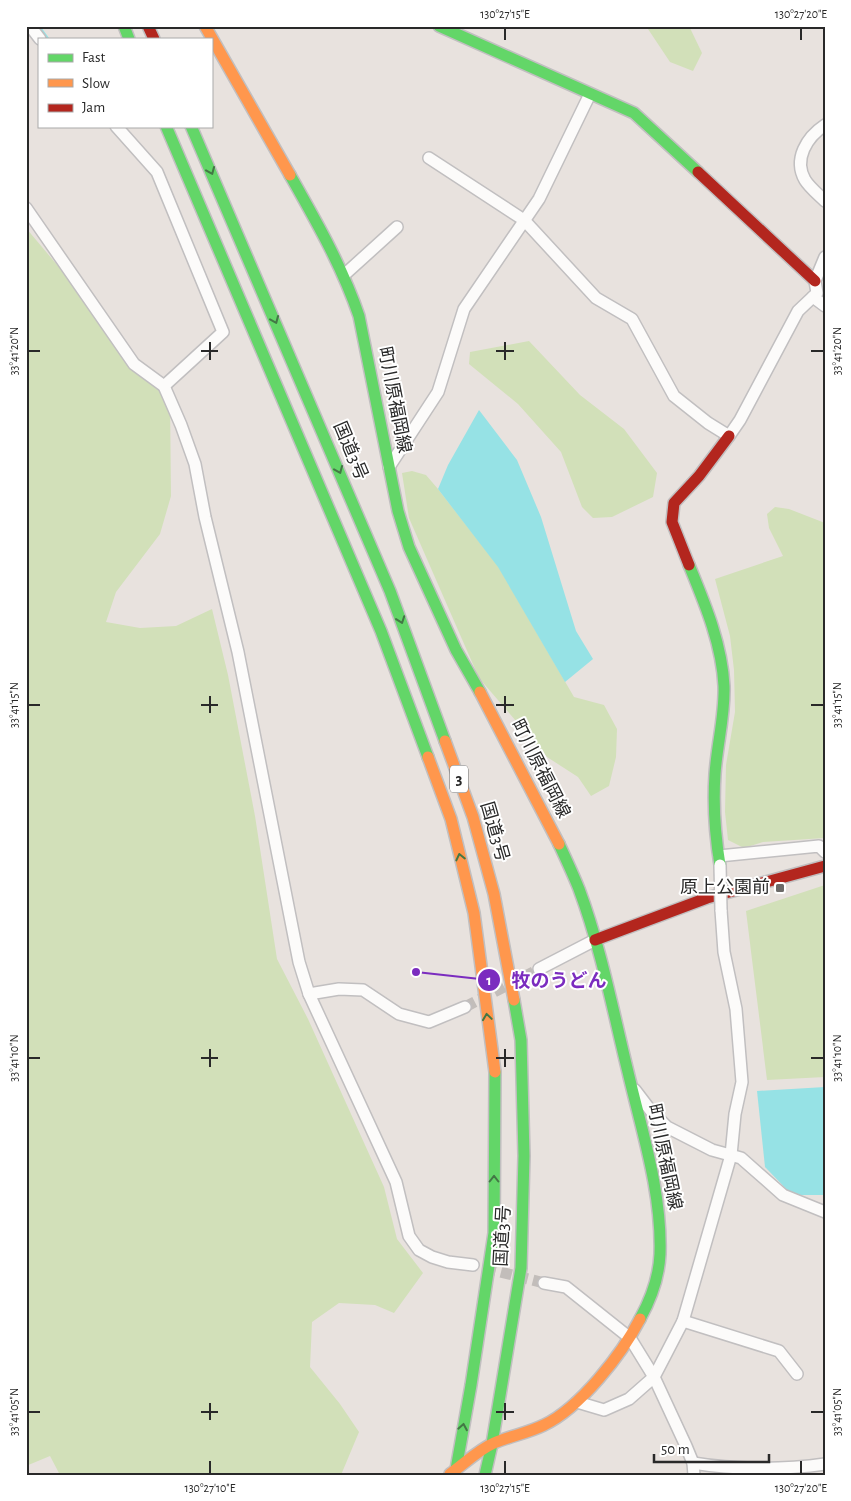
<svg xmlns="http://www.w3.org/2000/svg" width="851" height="1501" font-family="'Alegreya Sans','Noto Sans JP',sans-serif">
	<rect width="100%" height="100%" fill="#e8e2de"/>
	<g fill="#d2e0b9">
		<polygon points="646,26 689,26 702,53 693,71 670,62"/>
		<polygon points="26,228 170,399 171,496 160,534 116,592 106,622 140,628 176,626 212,609 228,675 255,816 277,959 308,1019 384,1187 397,1239 423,1273 394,1313 375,1305 339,1303 312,1322 310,1367 340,1404 359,1432 341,1475 60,1475 50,1456 26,1466"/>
		<polygon points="529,341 580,395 624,429 657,473 653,497 612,517 593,518 582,507 561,452 518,404 469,364 470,352"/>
		<polygon points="412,471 426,475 438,489 498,566 574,697 604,705 617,729 616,757 609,786 591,796 578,777 547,757 479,678 409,518 402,473"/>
		<polygon points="775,507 789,509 825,523 825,838 763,842 744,848 728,840 725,812 726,765 735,712 734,670 730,636 715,579 783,556 769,528 767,514"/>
		<polygon points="825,885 825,1077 767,1080 746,911"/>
	</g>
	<g fill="#96e2e5">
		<polygon points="479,410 517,460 541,517 576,631 593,659 565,682 498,567 438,489 448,465"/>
		<polygon points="825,1087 825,1195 792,1195 765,1167 757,1091"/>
	</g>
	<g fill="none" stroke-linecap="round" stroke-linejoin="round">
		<polyline stroke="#96e2e5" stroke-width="4.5" points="39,28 47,39"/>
		<g stroke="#c2bdba" stroke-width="11" stroke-dasharray="11 5.5" stroke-linecap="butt">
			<polyline points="465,1007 539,969"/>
			<polyline points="485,1268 544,1283"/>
		</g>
		<defs>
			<g id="street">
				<polyline points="30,26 40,39"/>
				<path d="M825 125C807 137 793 159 805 180 810 188 819 195 825 201"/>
				<polyline points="116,126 157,172 223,332 164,386"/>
				<polyline points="429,158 524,220 596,298 632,319 674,396 708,423 729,436 740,420 798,311 817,293 815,281 825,257"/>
				<polyline points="26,208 134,364 164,386 181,425 195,464 205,517 238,652 299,962 309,994 396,1182 409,1236 419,1250 432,1257 448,1262 473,1265"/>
				<polyline points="344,275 397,227"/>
				<polyline points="813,297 825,306"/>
				<polyline points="389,467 438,392 464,309 539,199 590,94"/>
				<polyline points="719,856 819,846 825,852"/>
				<polyline points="539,969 595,940"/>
				<polyline points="309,994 339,989 363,990 399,1014 429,1022 465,1007"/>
				<polyline points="635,1090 651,1111 667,1127 712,1150 741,1158 783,1195 825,1212"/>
				<polyline points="544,1283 566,1287 630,1338 654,1377 686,1446 693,1463 694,1475"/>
				<polyline points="683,1321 779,1351 797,1374"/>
				<polyline points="577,1402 604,1410 629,1399 654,1377 667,1352 683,1321 731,1155 735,1114 742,1082 736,1009 724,952 721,910"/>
				<path d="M693 1463C734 1470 784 1470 825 1464"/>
			</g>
			<g id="fast">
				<polyline points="124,26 129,39"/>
				<polyline points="439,26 634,113 698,172"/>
				<polyline points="166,126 381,631 428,757"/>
				<polyline points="191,126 390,591 445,741"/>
				<path d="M290 175C316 221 342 266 359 316L398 511 409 547 456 650 480 692"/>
				<path d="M689 565C705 604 722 644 724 686 725 716 717 744 715 774 713 804 715 835 720 865"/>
				<path d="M559 844C566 859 573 874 579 889 601 948 613 1011 628 1072 642 1132 662 1192 660 1254 659 1277 651 1299 640 1319"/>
				<polyline points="455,1475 471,1385 494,1233 495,1072"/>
				<polyline points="485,1475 492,1444 521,1268 524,1156 521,1040 514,1000"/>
			</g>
			<g id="slow">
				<polyline points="205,26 290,175"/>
				<polyline points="480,692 559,844"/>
				<polyline points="445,741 473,817 494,894 514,1000"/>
				<polyline points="428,757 451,819 474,913 495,1072"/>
				<path d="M450 1474C464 1464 478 1450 494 1443 510 1436 528 1433 544 1425 580 1408 622 1354 640 1319"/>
			</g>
			<g id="jam">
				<polyline points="148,26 154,39"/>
				<polyline points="698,172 815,281"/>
				<polyline points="689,565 672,522 674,503 699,476 729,436"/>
				<polyline points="595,940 707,898 825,866"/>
			</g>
		</defs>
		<use href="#street" stroke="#c1bfc0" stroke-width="14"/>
		<use href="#fast" stroke="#c1bfc0" stroke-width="14"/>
		<use href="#slow" stroke="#c1bfc0" stroke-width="14"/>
		<use href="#jam" stroke="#c1bfc0" stroke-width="14"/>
		<use href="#street" stroke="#fcfbfa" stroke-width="11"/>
		<use href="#fast" stroke="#63d668" stroke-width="11"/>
		<use href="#slow" stroke="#ff974d" stroke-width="11"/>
		<use href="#jam" stroke="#b3261e" stroke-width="11"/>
		<defs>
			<polyline id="street-bridge" points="720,865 721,910"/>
		</defs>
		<use href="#street-bridge" stroke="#c1bfc0" stroke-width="14" stroke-linecap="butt"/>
		<use href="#street-bridge" stroke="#fcfbfa" stroke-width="11"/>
	</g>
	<defs><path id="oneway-chevron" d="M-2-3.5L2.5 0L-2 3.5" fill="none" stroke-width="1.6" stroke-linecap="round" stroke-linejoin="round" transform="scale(1.25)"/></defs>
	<g stroke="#437745">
		<use href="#oneway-chevron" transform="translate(211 171) rotate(67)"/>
		<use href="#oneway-chevron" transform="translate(275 320) rotate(67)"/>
		<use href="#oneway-chevron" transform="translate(339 470) rotate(67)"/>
		<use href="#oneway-chevron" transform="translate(401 620) rotate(70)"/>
		<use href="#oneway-chevron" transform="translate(460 857) rotate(-103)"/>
		<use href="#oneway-chevron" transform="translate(487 1017) rotate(-98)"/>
		<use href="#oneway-chevron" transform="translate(494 1179) rotate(-90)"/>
		<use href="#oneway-chevron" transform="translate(463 1427) rotate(-80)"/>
	</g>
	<path fill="none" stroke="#292929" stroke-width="2" d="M505 28V40M801 28V40M210 342V360M505 342V360M28 351H40M201 351H218M496 351H514M811 351H824M210 696V713M505 696V713M28 705H40M201 705H218M496 705H514M811 705H824M210 1049V1067M505 1049V1067M28 1058H40M201 1058H218M496 1058H514M811 1058H824M210 1403V1420M505 1403V1420M28 1412H40M201 1412H218M496 1412H514M811 1412H824M210 1461V1474M505 1461V1474M801 1461V1474"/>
	<rect fill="#6c6a68" stroke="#fff" stroke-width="2" x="775" y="883" width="10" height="10" rx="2.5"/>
	<g text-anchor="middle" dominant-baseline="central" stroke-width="4" stroke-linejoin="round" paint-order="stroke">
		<rect fill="#fff" stroke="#696969" stroke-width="1" x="450" y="765.5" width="18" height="27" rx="4"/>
		<g font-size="16" font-weight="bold" fill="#292929">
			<text x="459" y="779">3</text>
		</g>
		<g font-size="18" fill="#292929" stroke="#fff">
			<text transform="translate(394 400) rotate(79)">町川原福岡線</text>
			<text transform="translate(350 451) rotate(67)">国道3号</text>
			<text transform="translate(540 769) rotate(63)">町川原福岡線</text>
			<text transform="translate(494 832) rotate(74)">国道3号</text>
			<text transform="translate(664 1157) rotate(78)">町川原福岡線</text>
			<text transform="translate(503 1236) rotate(-87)">国道3号</text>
		</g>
		<g font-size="18" fill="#292929" stroke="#fff" text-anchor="end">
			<text x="770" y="888">原上公園前</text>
		</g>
	</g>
	<path fill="none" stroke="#7b2cbf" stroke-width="2" d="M416 972L489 980"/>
	<g fill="#7b2cbf" stroke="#fff" stroke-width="2">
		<circle cx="416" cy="972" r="5"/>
		<circle cx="489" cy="980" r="12"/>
	</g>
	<g font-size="15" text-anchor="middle" font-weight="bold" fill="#fff">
		<text x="489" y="985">1</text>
	</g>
	<g font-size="19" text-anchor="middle" font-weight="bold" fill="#7b2cbf" stroke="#fff" stroke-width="4" stroke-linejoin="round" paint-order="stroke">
		<text x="559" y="987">牧のうどん</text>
	</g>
	<rect width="851" height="1501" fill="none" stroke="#ffffff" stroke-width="55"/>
	<rect x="38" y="38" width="175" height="90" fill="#ffffff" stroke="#a9a9a9"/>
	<rect x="48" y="54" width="25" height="8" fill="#63d668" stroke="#a9a9a9"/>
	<text x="82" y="62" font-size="15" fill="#292929">Fast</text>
	<rect x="48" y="79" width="25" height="8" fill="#ff974d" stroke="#a9a9a9"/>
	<text x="82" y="88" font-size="15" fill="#292929">Slow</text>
	<rect x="48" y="104" width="25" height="8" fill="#b3261e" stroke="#a9a9a9"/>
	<text x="82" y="112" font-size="15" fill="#292929">Jam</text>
	<path d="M654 1454v8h115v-8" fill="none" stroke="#292929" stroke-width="2.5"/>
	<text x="661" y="1454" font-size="15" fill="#292929" stroke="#ffffff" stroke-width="4" paint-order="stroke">50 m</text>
	<rect x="28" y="28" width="796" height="1446" fill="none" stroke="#292929" stroke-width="2"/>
	<g font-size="12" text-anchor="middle" fill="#292929">
		<text x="505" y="18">130°27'15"E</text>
		<text x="801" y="18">130°27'20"E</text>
		<text transform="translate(14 351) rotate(-90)" y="4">33°41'20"N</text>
		<text transform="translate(837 351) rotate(-90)" y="4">33°41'20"N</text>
		<text transform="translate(14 705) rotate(-90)" y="4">33°41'15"N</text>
		<text transform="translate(837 705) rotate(-90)" y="4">33°41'15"N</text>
		<text transform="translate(14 1058) rotate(-90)" y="4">33°41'10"N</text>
		<text transform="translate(837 1058) rotate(-90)" y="4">33°41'10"N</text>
		<text transform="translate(14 1412) rotate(-90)" y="4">33°41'05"N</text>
		<text transform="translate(837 1412) rotate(-90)" y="4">33°41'05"N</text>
		<text x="210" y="1492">130°27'10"E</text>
		<text x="505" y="1492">130°27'15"E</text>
		<text x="801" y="1492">130°27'20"E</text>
	</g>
</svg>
